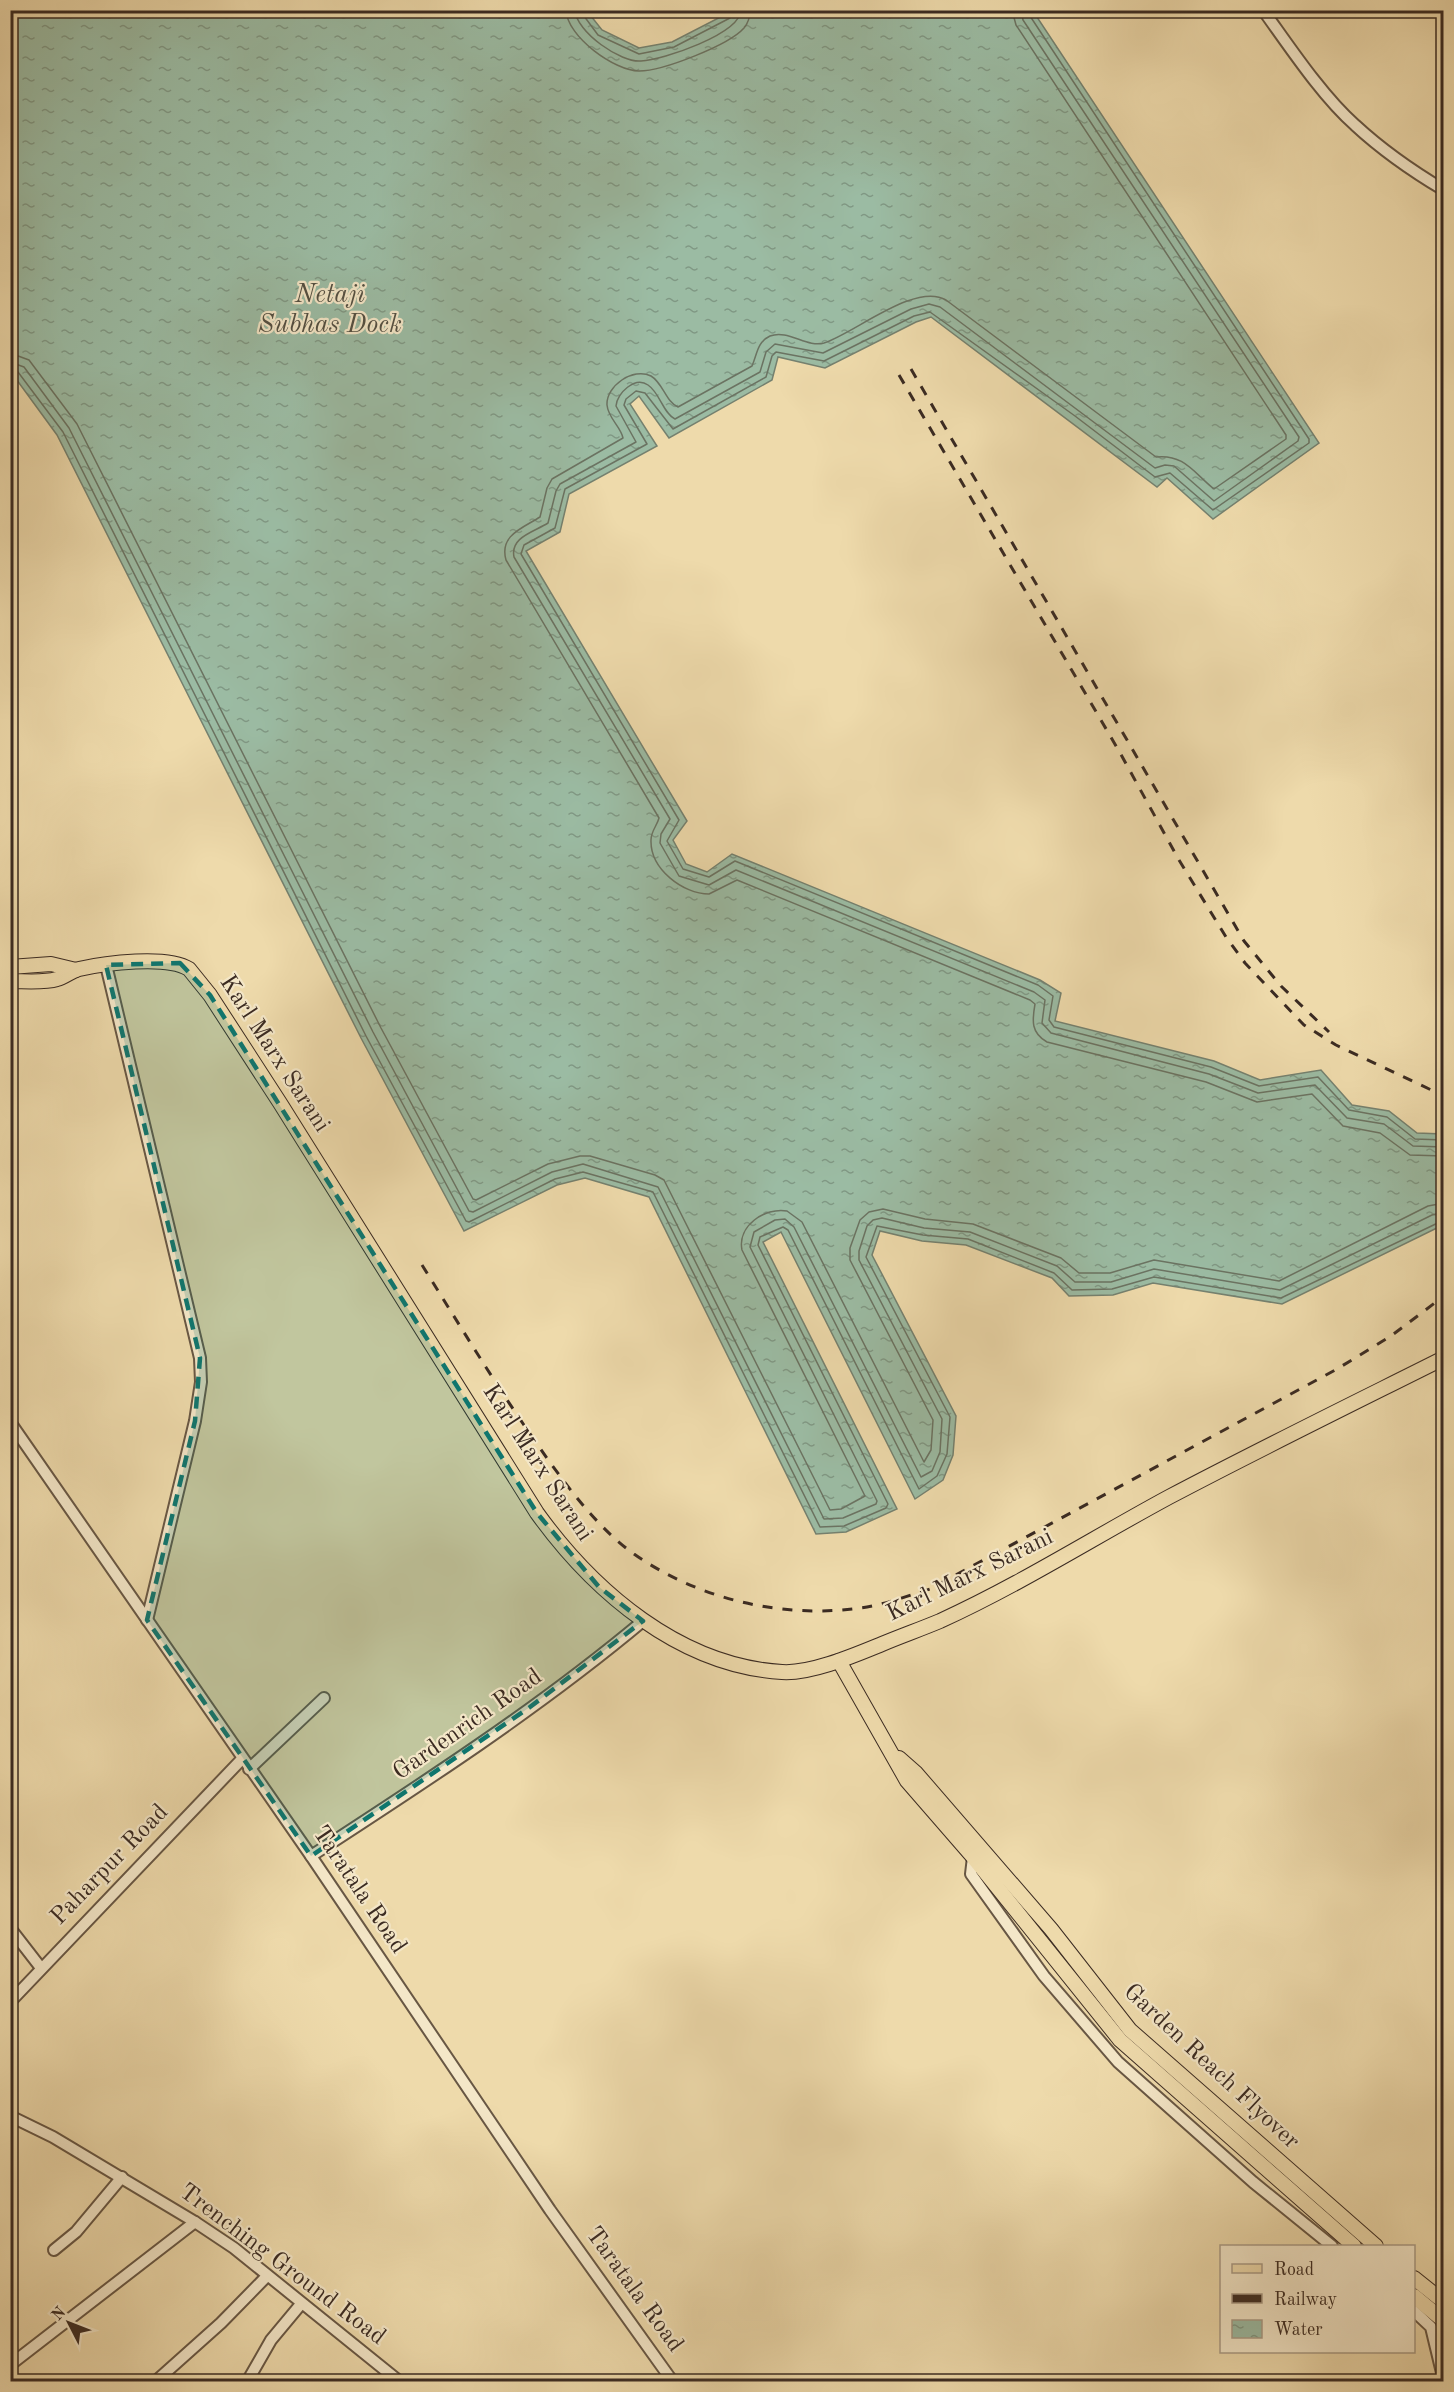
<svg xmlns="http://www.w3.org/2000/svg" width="1454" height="2392" font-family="'Old Standard TT',serif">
	<defs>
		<pattern id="water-ripples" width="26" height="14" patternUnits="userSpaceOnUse" patternTransform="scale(1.5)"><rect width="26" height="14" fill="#9bbba3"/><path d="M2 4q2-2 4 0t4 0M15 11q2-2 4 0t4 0" fill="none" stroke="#809884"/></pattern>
	</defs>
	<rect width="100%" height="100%" fill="#eedaab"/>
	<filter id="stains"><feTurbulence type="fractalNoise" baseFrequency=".00333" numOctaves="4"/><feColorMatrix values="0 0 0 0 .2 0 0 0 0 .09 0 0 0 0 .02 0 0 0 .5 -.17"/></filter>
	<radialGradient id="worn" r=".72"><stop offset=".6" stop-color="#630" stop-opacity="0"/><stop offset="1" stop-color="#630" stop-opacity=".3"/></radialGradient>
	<polygon fill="url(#water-ripples)" stroke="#75816f" stroke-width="1.5" points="11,10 587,11 602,30 639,48 672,42 732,11 1033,11 1319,443 1213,519 1167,478 1157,487 931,317 916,322 825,368 778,357 772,380 669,438 639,396 630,404 657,446 569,494 560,532 526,551 687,821 673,840 686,864 707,872 732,854 1040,980 1061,993 1055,1021 1214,1061 1260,1080 1321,1070 1352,1105 1389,1111 1417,1133 1443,1134 1443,1225 1282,1304 1153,1283 1113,1295 1069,1296 1052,1278 966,1245 922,1241 880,1231 872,1255 956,1416 953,1455 943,1480 915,1499 781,1232 763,1242 897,1509 846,1532 816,1534 649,1197 585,1178 557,1185 464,1231 361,1038 57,435 11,372"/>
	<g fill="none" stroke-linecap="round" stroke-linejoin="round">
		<g stroke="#6b7362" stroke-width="1.5">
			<path d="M566 10C567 37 615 71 639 71 663 71 729 45 744 28 749 22 750 17 750 10"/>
			<path d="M575 10C576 32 621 63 641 61 663 60 740 34 741 10"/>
			<polyline points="582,10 584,16 598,35 639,54 674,47 730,18 733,10"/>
			<path d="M1012 10 1016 25 1286 435V439L1214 489C1193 472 1184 454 1156 457L946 300C915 282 855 333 824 343 807 348 788 329 770 336 757 342 757 355 752 366L678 407C666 402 663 383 651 376 633 367 606 386 607 405 608 418 621 427 623 438L552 479 547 488 540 517C523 528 499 535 506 560L659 818C657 826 651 831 651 840 650 869 683 894 709 894L737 880 1030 1000 1035 1004C1032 1021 1031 1033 1047 1042L1206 1082 1257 1102 1312 1094 1343 1126 1380 1133 1410 1155 1444 1156"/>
			<path d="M1021 10 1023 20 1299 437 1298 441 1214 501 1174 466 1165 465 1155 468 940 307 929 304 911 309 823 353 775 344 766 352 760 372 675 419C663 413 660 393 648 385 635 376 617 393 616 406L636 442 560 484 556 491 548 523C534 532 510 537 514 557L670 819 661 834 660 843 679 876 709 885 736 870 1034 992 1045 1000 1042 1023 1051 1033 1209 1074 1258 1093 1315 1085 1347 1118 1384 1124 1413 1146 1444 1147"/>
			<polyline points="1029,10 1030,16 1309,439 1309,443 1213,510 1170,473 1155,477 1075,416 930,312 914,316 824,361 776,352 772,356 766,377 673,429 645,393 636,391 626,399 624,405 647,444 565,489 555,528 524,545 521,554 679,820 667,841 683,869 709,877 735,861 1038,985 1053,996 1049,1020 1054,1027 1211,1067 1259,1086 1318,1077 1349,1110 1387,1117 1415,1139 1444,1140"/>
			<path d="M10 353 29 360 77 424 381 1028 473 1199 476 1200 548 1164 580 1156H590L655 1175 664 1180 830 1510 841 1509 865 1496 742 1250C737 1226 765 1207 787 1211L802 1222 924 1462 931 1450 933 1420 850 1260V1248L860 1220 869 1212 883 1209 925 1219 973 1224 1061 1258 1079 1273H1110L1154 1260 1279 1281 1428 1206 1444 1203"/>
			<polyline points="10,362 24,367 69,428 373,1032 469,1211 473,1212 552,1172 583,1164 658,1187 824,1519 843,1518 876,1504 877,1501 750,1247 754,1232 775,1220 785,1219 794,1227 921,1477 932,1471 940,1452 942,1419 859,1260 859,1251 867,1226 873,1220 882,1218 924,1228 970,1232 1057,1266 1075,1282 1111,1282 1154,1269 1280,1290 1432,1215 1444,1212"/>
			<polyline points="10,370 18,372 63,432 366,1036 466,1221 469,1222 555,1179 583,1172 653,1192 820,1527 844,1526 886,1508 888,1504 758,1245 760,1237 783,1227 788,1230 919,1489 937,1476 947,1454 950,1417 866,1257 877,1226 923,1235 968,1239 1054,1273 1072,1290 1112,1289 1154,1277 1281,1298 1444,1220"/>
		</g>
		<defs>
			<g id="minor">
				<path d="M1263 10C1289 46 1322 96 1355 125 1382 150 1412 171 1444 190"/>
				<polyline points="106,965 200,1358 201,1382 195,1421 147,1620"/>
				<polyline points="10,1422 311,1856 550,2210 673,2382"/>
				<polyline points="249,1769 324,1698"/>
				<path d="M311 1856C425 1782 539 1708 643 1621"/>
				<polyline points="973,1857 971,1874 1044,1976 1118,2062 1253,2182 1332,2246"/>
				<polyline points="10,1928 41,1968"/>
				<polyline points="10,2002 242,1759"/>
				<polyline points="10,2116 53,2137 195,2222 234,2248 400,2382"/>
				<polyline points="54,2250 76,2232 122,2177"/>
				<polyline points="1414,2311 1431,2327 1444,2381"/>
				<polyline points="10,2365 195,2222"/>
				<polyline points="155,2382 221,2323 267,2276"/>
				<polyline points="247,2382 271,2340 301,2304"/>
			</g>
			<g id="major">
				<polyline points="10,967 51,964 76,970"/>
				<path d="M10 981C25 981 44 983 57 979 65 977 71 971 79 969 105 963 167 955 189 969L210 995 280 1103 537 1513C594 1592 680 1666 782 1672 811 1674 855 1655 882 1644 901 1636 921 1629 940 1621 1019 1585 1093 1538 1169 1497 1260 1449 1352 1404 1444 1358"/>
				<polyline points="839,1661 907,1781 973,1857 1120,2040 1354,2246"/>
				<polyline points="899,1758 916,1773 1051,1929 1130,2030 1376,2246"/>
				<polyline points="1414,2278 1444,2302"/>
				<polyline points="1414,2296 1444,2321"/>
			</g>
		</defs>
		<use href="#minor" stroke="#685744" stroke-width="14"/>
		<use href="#major" stroke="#3b2b22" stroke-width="16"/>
		<use href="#minor" stroke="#f4e7c8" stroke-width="10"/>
		<use href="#major" stroke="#eedaab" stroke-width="14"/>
		<g stroke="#3b2b22" stroke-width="3" stroke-dasharray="10 10" stroke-linecap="butt">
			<polyline points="911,369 1244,941 1281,986 1329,1032"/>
			<polyline points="899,375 1119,751 1179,860 1226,937 1245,963 1304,1025 1336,1045 1444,1096"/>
			<path d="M422 1265C459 1324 495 1384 535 1441 562 1480 596 1527 634 1554 698 1599 782 1619 860 1608 884 1605 907 1596 930 1589L1337 1369 1391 1336 1444 1296"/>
		</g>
	</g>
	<path fill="#0f766e" fill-opacity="0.2" stroke="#0f766e" stroke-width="4.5" stroke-dasharray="12 8" stroke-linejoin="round" d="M180 963 210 995 537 1513 599 1587 643 1621 530 1707 311 1856 147 1620 195 1421 200 1358 106 965Z"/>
	<g text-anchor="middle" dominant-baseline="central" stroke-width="4.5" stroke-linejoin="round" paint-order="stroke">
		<g font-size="24" fill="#3b2b22" stroke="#f4e7c8">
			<text transform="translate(274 1054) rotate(57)">Karl Marx Sarani</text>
			<text transform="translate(537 1463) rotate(57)">Karl Marx Sarani</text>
			<text transform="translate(970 1576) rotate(-26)">Karl Marx Sarani</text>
			<text transform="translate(468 1725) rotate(-35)">Gardenrich Road</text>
			<text transform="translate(110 1865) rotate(-46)">Paharpur Road</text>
			<text transform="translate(359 1890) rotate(56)">Taratala Road</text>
			<text transform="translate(1211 2067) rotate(43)">Garden Reach Flyover</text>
			<text transform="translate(282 2265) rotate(37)">Trenching Ground Road</text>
			<text transform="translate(634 2290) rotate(54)">Taratala Road</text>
		</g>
		<g font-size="26" font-style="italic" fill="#534f42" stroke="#f4e7c8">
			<text x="330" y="295">Netaji<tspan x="330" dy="30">Subhas Dock</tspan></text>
		</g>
	</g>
	<rect width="1454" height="2392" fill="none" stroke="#eedaab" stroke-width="36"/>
	<rect x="12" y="12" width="1430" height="2368" fill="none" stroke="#3b2b22" stroke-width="3"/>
	<rect x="18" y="18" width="1418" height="2356" fill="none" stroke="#3b2b22" stroke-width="1.5"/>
	<rect x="1220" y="2245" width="195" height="108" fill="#f4e7c8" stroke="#aa9c86" stroke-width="1.5"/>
	<rect x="1232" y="2264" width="30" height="9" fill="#eedaab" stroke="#aa9c86" stroke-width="1.5"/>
	<text x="1274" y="2275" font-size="18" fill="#3b2b22">Road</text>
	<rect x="1232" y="2294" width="30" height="9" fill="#3b2b22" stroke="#aa9c86" stroke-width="1.5"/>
	<text x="1274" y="2305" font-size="18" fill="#3b2b22">Railway</text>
	<rect x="1232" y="2320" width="30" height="18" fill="url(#water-ripples)" stroke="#aa9c86" stroke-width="1.5"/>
	<text x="1274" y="2335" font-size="18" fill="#3b2b22">Water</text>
	<g transform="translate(69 2323) rotate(312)" stroke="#f4e7c8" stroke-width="4.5" paint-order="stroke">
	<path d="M0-4.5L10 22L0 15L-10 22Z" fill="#3b2b22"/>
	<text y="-9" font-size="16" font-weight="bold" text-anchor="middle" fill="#3b2b22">N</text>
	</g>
	<rect width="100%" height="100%" filter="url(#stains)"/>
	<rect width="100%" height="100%" fill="url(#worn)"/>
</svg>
